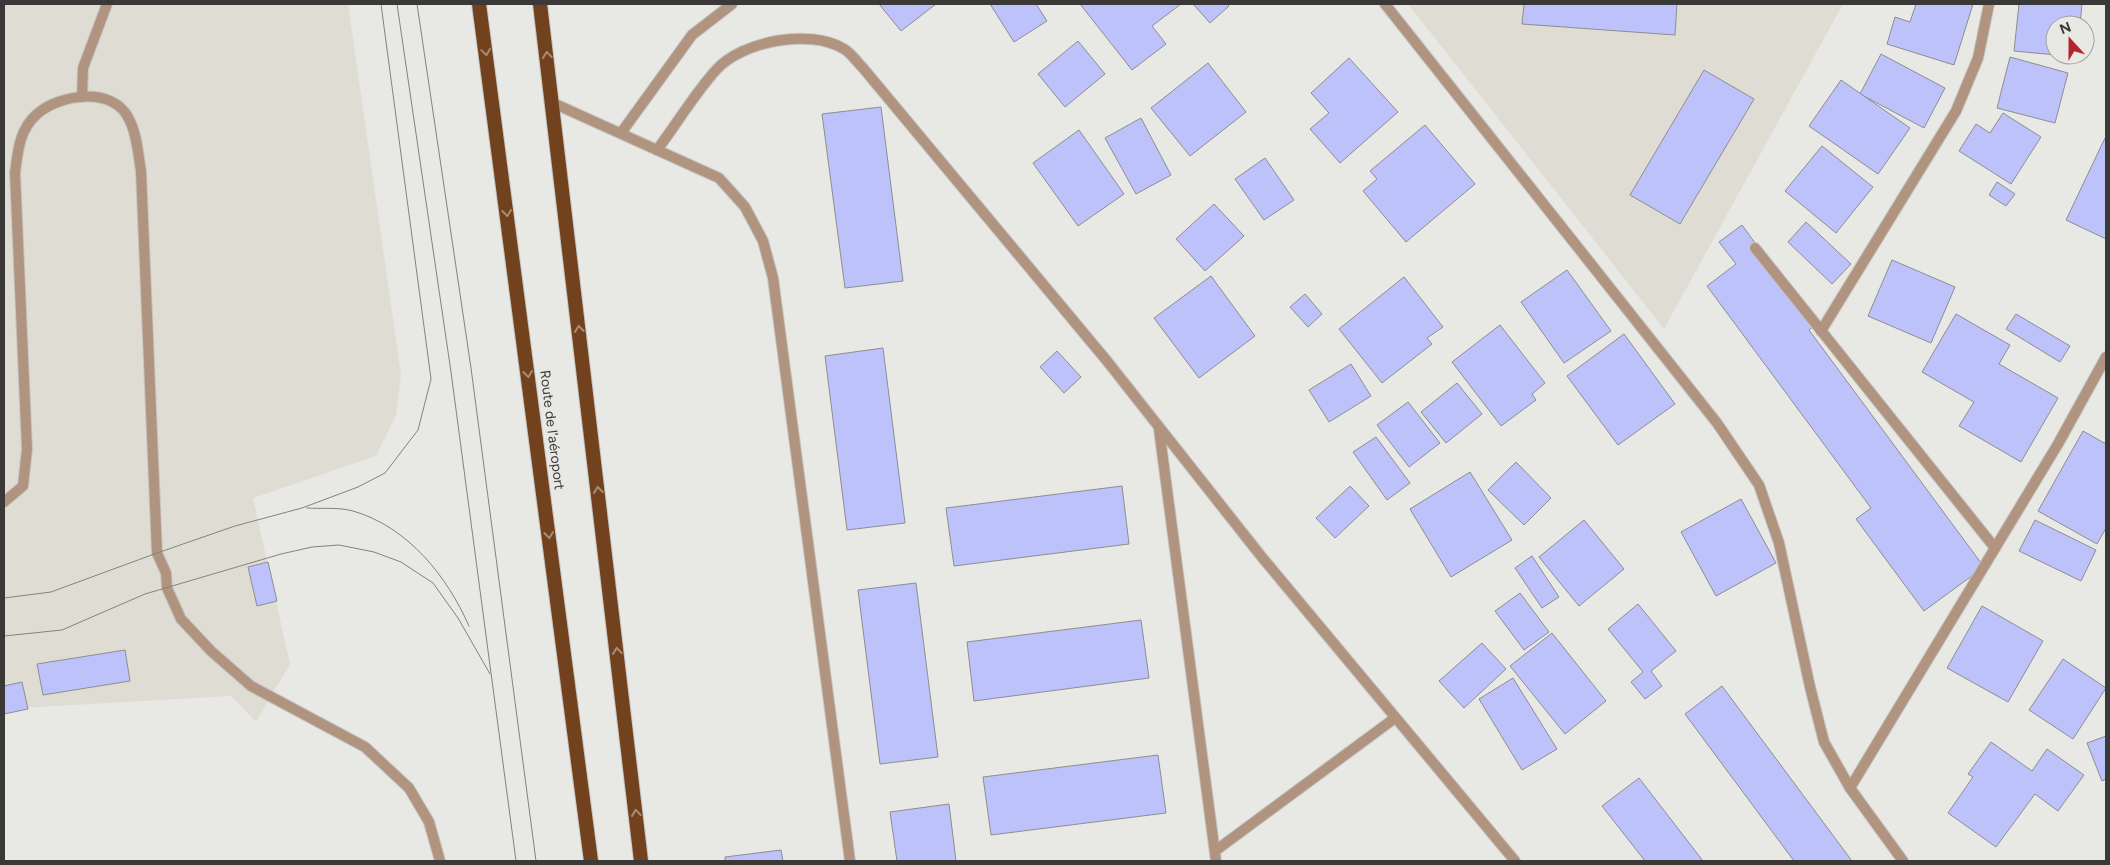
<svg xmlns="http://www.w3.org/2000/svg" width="2110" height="865" font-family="Figtree,sans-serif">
	<rect width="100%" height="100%" fill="#e8e8e5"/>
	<g fill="#dfddd3">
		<polygon points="4,4 348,4 401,375 396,415 376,456 253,498 290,664 256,722 231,696 4,709"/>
		<polygon points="1408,4 1843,4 1664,329"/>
	</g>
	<g fill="#bec2fb" stroke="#8d8d90">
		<polygon points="879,4 936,4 901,31"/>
		<polygon points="990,4 1036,4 1047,21 1014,42"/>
		<polygon points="1080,4 1181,4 1152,26 1166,44 1132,70"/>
		<polygon points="1193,4 1227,4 1229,6 1210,23"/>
		<polygon points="1524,4 1677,4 1675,35 1522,24"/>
		<polygon points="1916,4 1973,4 1954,65 1887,44 1895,17 1910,22"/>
		<polygon points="2019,4 2082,4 2080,25 2055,25 2055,55 2077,55 2077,57 2014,51"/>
		<polygon points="1078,41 1105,74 1065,107 1038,74"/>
		<polygon points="1881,54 1945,88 1924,128 1860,94"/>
		<polygon points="2010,57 2068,73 2055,123 1997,108"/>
		<polygon points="1349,58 1398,112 1340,163 1310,129 1329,113 1311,93"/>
		<polygon points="1208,63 1246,112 1190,156 1151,108"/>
		<polygon points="1704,70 1754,99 1680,224 1630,195"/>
		<polygon points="1841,80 1910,128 1878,174 1809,126"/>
		<polygon points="881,107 903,281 845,288 822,114"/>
		<polygon points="2003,113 2041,137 2011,184 1959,151 1976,124 1990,133"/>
		<polygon points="1141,118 1171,175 1136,194 1105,138"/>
		<polygon points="1425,125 1475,184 1406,242 1363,191 1377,179 1370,171"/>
		<polygon points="1079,130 1124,194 1078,226 1033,163"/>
		<polygon points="2105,138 2106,138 2106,239 2066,220"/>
		<polygon points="1822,146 1873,187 1836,233 1785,191"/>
		<polygon points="1265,158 1294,200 1264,220 1235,179"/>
		<polygon points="1997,182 2015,194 2006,206 1989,195"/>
		<polygon points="1214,204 1244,236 1205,271 1176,239"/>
		<polygon points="1806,222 1851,264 1832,284 1788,242"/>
		<polygon points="1742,225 1815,325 1809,330 1984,567 1924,611 1856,519 1871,508 1707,286 1736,264 1719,242"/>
		<polygon points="1892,260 1955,287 1931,343 1868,316"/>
		<polygon points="1567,270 1611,331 1564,363 1521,302"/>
		<polygon points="1211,276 1255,336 1199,378 1154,318"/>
		<polygon points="1404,277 1443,327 1427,338 1432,344 1382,383 1339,329"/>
		<polygon points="1305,294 1322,314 1308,327 1290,307"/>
		<polygon points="1956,314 2010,345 1999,364 2058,398 2021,462 1959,426 1974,402 1922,372"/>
		<polygon points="2016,314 2070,346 2060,362 2006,329"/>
		<polygon points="1500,325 1545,383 1532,394 1536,400 1501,426 1452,362"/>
		<polygon points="1624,334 1675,404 1618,445 1567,376"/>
		<polygon points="883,348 905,523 847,530 825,356"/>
		<polygon points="1057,351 1081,377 1064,393 1040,367"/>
		<polygon points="1351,364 1371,396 1329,422 1309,390"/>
		<polygon points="1457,383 1482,414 1446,443 1421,412"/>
		<polygon points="1408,402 1440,443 1409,467 1377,425"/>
		<polygon points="2083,431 2106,444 2106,528 2097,544 2038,511"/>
		<polygon points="1376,437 1410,483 1387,500 1353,452"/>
		<polygon points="1516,462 1551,498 1524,525 1488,490"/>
		<polygon points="1470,472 1512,540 1451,577 1410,509"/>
		<polygon points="1122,486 1129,544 954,566 946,508"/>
		<polygon points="1350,486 1369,506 1335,538 1316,518"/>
		<polygon points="1741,499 1776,563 1716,596 1681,532"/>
		<polygon points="1584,520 1624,569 1579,606 1539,557"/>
		<polygon points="2035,520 2096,550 2081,581 2019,551"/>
		<polygon points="1532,556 1559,597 1542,608 1515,568"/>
		<polygon points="268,562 277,601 257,606 248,567"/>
		<polygon points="916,583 938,757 880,764 858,590"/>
		<polygon points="1520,593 1549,632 1524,650 1495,611"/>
		<polygon points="1638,604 1676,651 1651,671 1662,686 1645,699 1631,682 1643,672 1608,629"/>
		<polygon points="1982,606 2043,641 2008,702 1947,668"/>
		<polygon points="1141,620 1149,678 974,701 967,642"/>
		<polygon points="1552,633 1606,701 1565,734 1510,666"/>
		<polygon points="1482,643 1506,669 1464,708 1439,681"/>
		<polygon points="125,650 130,681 43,695 37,664"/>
		<polygon points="2063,659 2106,688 2073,739 2029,710"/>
		<polygon points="1513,678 1557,749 1522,770 1479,699"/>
		<polygon points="22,682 28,709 4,714 4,686"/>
		<polygon points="1722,686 1852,861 1794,861 1685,714"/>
		<polygon points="2106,736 2106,779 2102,781 2087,743"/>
		<polygon points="1991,742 2032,771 2047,749 2084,775 2058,811 2035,794 1996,847 1948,813 1973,777 1968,774"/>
		<polygon points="1158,755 1166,813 991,835 983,777"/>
		<polygon points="1639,778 1703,861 1645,861 1602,806"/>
		<polygon points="949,804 956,861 897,861 890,812"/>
		<polygon points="781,850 783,861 725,861 725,857"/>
	</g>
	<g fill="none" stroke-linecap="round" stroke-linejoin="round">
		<defs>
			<g id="service">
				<polyline points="82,97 83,68 107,4"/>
				<path d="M4 502 23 486 27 449 15 173C18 151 19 130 37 114 60 94 113 86 129 119 137 134 138 154 141 171L157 553 166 573 167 588 181 619 211 651 251 686 365 747 409 788 429 822 440 861"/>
			</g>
			<g id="minor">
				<polyline points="553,103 719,178 745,207 763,241 773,278 850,861"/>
				<polyline points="621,133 692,35 732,4"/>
				<path d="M657 150C676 125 695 93 716 70 742 41 810 28 844 49 851 53 857 62 863 68L1107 361 1261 556 1515 861"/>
				<polyline points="1755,248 1995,548"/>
				<polyline points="1821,331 1956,111 1978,58 1989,4"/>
				<polyline points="1159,429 1216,861"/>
				<polyline points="1850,788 2058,444 2106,357"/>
				<polyline points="1215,851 1395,718"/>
			</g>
			<polyline id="tertiary" points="1385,4 1717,423 1759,485 1779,543 1810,687 1824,742 1850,788 1903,861"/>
			<g id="trunk">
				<polyline points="479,4 591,861"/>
				<polyline points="540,4 641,861"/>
			</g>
		</defs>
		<use href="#service" stroke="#c5c5c2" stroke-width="12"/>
		<use href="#minor" stroke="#c5c5c2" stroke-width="12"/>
		<use href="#tertiary" stroke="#c5c5c2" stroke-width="12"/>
		<use href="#trunk" stroke="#c5c5c2" stroke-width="16"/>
		<use href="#service" stroke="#b19480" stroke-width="10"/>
		<use href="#minor" stroke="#b19480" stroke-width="10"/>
		<use href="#tertiary" stroke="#b19480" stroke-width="10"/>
		<use href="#trunk" stroke="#72421e" stroke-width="14"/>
		<g stroke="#838280" stroke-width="1">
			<polyline points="397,4 451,372 516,861"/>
			<polyline points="417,4 471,368 536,861"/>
			<path d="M307 508C321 509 339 507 353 511 408 527 447 576 469 626"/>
			<polyline points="4,598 51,592 157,553 235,526 302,508 358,487 385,473 418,430 431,379 381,4"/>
			<polyline points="4,636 62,630 145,594 281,554 312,547 339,545 374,552 401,562 433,583 458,618 490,674"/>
		</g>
	</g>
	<defs><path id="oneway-chevron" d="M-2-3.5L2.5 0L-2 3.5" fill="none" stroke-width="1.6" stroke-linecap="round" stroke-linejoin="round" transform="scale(1.25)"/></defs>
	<g stroke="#a78d78">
		<use href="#oneway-chevron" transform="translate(486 52) rotate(82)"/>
		<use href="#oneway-chevron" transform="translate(547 55) rotate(-97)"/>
		<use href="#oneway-chevron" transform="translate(507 213) rotate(83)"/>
		<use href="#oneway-chevron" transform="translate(579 329) rotate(-97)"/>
		<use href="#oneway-chevron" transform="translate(528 374) rotate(83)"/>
		<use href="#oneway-chevron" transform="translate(598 490) rotate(-97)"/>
		<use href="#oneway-chevron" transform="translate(549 535) rotate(83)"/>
		<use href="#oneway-chevron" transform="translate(617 651) rotate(-97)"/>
		<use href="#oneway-chevron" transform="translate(636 813) rotate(-97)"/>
	</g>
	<g text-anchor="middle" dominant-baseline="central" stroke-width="4" stroke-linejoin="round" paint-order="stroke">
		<g font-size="14" fill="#3a3938" stroke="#e8e8e5">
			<text transform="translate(552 430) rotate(83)">Route de l'aéroport</text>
		</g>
	</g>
	<rect width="2110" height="865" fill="none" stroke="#3a3938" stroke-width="10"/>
	<g transform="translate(2070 40) rotate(339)"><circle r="24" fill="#e8e8e5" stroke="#a2a2a0"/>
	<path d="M0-4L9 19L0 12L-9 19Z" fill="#b5242a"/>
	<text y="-8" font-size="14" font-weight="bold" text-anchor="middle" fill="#3a3938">N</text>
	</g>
</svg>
